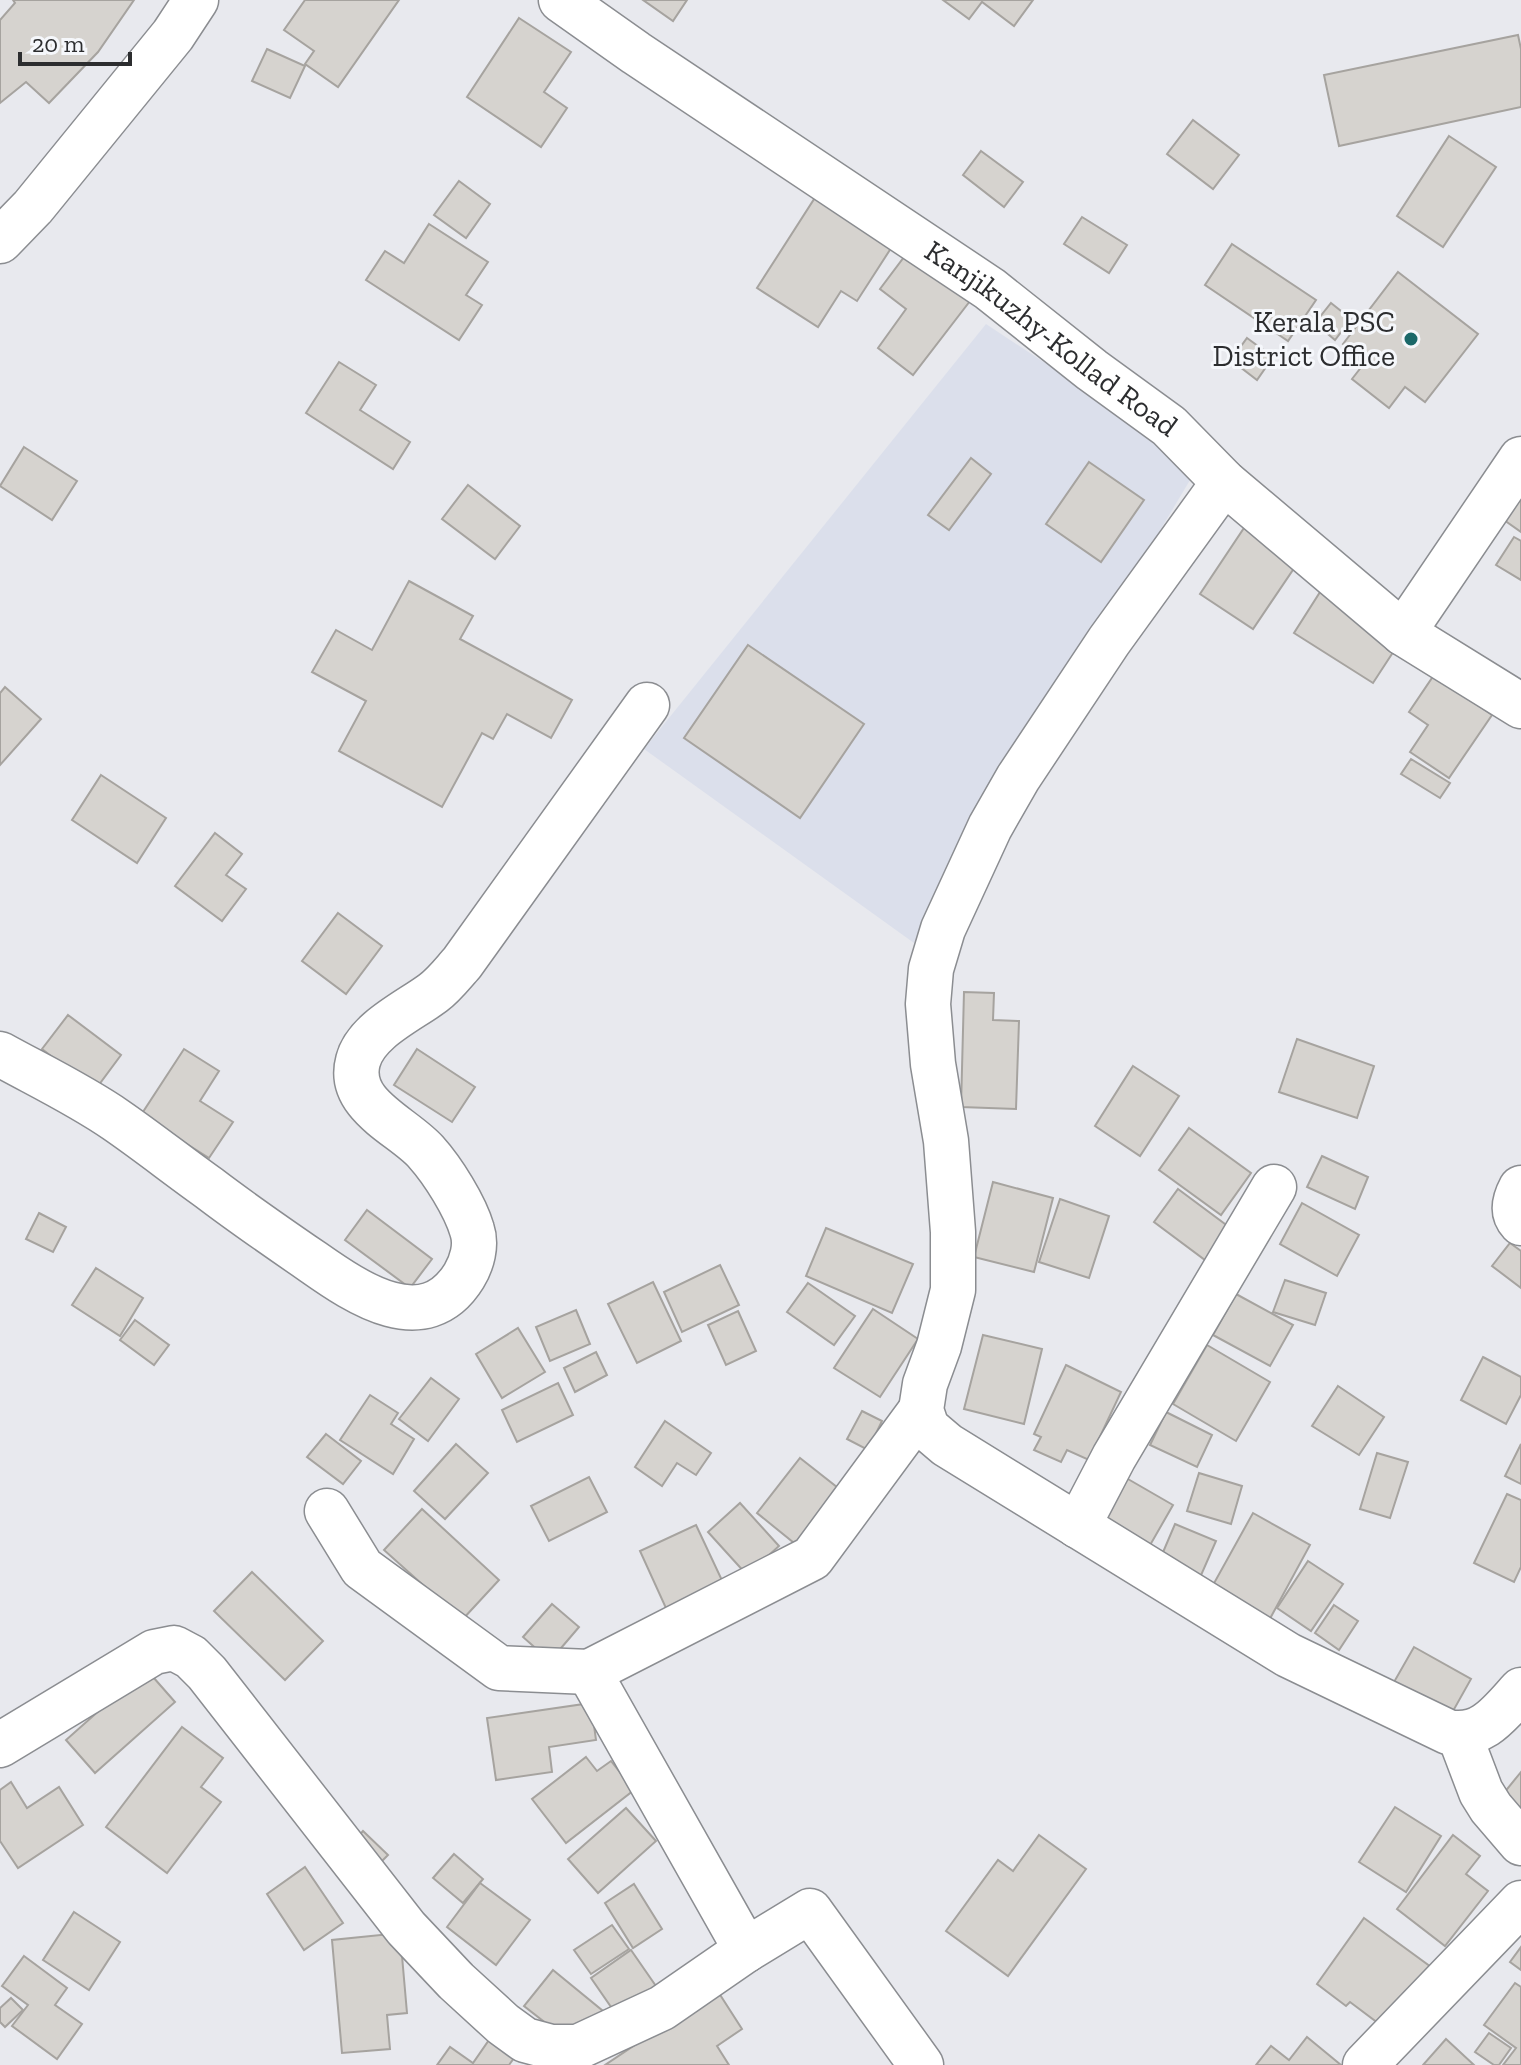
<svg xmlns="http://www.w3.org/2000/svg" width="1521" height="2065" font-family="'Zilla Slab',serif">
	<rect width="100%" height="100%" fill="#e8e9ee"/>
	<polygon fill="#dbdfeb" points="986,324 1199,465 914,943 644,749"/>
	<g fill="#d6d3cf" stroke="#a6a39f" stroke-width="2">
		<polygon points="13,0 134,0 98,52 49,103 26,82 0,103 0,20 15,3"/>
		<polygon points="305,0 399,0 338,87 305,64 314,51 284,30"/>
		<polygon points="643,0 687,0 673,21"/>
		<polygon points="943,0 1033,0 1014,26 982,2 969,19"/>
		<polygon points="519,18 571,52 544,92 567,108 541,147 467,97"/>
		<polygon points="1518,35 1521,49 1521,107 1339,146 1324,75"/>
		<polygon points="267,49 305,66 290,98 252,81"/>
		<polygon points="1193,120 1239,155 1213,189 1167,154"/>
		<polygon points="1449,136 1496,167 1443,247 1397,216"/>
		<polygon points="981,151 1023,182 1004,207 963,175"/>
		<polygon points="459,181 490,204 466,238 434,215"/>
		<polygon points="818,193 895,242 857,301 841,291 818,327 757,288"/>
		<polygon points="1082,217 1127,245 1109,273 1064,244"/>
		<polygon points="429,224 488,262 466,295 482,305 459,340 366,280 385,251 404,263"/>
		<polygon points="1232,244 1316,300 1288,341 1205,285"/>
		<polygon points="907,253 970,301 913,375 878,348 906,309 880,289"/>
		<polygon points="1398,272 1478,334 1425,402 1405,387 1389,408 1352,379 1366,361 1343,344"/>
		<polygon points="1331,303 1351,319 1335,340 1315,323"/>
		<polygon points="1247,338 1273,357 1257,380 1231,360"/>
		<polygon points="339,362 376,385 360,410 410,442 393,469 306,413"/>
		<polygon points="24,447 77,481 52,520 0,486"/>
		<polygon points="971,458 991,474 949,530 928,515"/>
		<polygon points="1089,462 1144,500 1101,562 1046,524"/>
		<polygon points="468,485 520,526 495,559 442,519"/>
		<polygon points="1521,496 1521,532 1504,520"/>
		<polygon points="1250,519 1303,555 1253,629 1200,594"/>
		<polygon points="1514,537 1521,541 1521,580 1496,565"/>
		<polygon points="409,581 473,616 460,639 572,700 551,738 507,714 493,739 482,733 442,807 339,751 366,701 312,672 336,630 372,650"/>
		<polygon points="1322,589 1401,640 1373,683 1294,633"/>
		<polygon points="748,645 864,724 800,818 684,738"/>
		<polygon points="1434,675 1492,715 1449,778 1410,752 1428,725 1409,712"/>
		<polygon points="5,687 41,719 0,765 0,693"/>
		<polygon points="1411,759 1450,783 1440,798 1401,774"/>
		<polygon points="101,775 166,818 137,863 72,820"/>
		<polygon points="215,833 242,854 226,875 246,889 222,921 175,886"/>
		<polygon points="338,913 382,946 346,994 302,961"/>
		<polygon points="964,992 994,993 993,1020 1019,1021 1016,1109 961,1107"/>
		<polygon points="68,1015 121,1055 95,1090 42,1049"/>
		<polygon points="1297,1039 1374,1066 1357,1118 1279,1092"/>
		<polygon points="184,1049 219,1071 200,1101 233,1122 209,1158 141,1115"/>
		<polygon points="417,1049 475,1087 452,1122 394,1085"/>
		<polygon points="1133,1066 1179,1096 1140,1156 1095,1126"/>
		<polygon points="1189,1128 1251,1173 1221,1215 1159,1170"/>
		<polygon points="1322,1156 1368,1177 1355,1209 1307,1187"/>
		<polygon points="993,1182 1053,1198 1034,1272 974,1257"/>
		<polygon points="1178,1189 1233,1230 1209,1263 1154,1222"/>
		<polygon points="1060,1199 1109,1216 1089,1278 1039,1262"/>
		<polygon points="1302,1203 1359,1235 1337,1276 1280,1244"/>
		<polygon points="367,1210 432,1259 410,1288 345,1240"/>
		<polygon points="39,1213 66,1227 53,1252 26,1239"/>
		<polygon points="826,1228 913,1264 892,1313 806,1276"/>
		<polygon points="1510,1243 1521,1251 1521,1288 1492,1266"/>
		<polygon points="720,1265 739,1305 682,1332 664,1292"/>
		<polygon points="96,1268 143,1298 120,1336 72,1305"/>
		<polygon points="1285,1280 1326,1293 1315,1325 1273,1312"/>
		<polygon points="653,1282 681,1341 637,1363 608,1304"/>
		<polygon points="808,1283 855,1316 834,1345 787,1312"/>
		<polygon points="1236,1294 1293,1325 1270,1366 1213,1335"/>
		<polygon points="873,1309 918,1339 880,1397 834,1368"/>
		<polygon points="576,1310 590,1344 550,1361 536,1327"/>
		<polygon points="738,1311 756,1351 726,1365 708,1325"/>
		<polygon points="135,1320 169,1345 154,1365 120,1340"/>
		<polygon points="518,1328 545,1372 502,1398 476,1354"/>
		<polygon points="983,1335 1042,1349 1024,1424 964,1409"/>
		<polygon points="1207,1345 1270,1382 1236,1441 1173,1404"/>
		<polygon points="596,1352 607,1375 575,1392 564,1368"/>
		<polygon points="1483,1357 1521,1377 1521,1395 1506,1424 1461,1400"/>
		<polygon points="1066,1365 1121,1392 1089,1460 1067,1450 1061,1462 1034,1450 1041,1437 1034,1434"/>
		<polygon points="431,1378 459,1399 428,1441 399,1419"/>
		<polygon points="558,1383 573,1415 517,1442 502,1410"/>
		<polygon points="1338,1386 1384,1417 1359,1455 1312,1426"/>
		<polygon points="370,1395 398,1413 391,1424 414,1439 393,1474 340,1440"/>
		<polygon points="862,1411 882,1421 868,1450 847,1439"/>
		<polygon points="1166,1412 1212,1435 1197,1467 1150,1445"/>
		<polygon points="665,1421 711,1453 696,1475 677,1463 662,1486 635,1467"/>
		<polygon points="326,1434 361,1461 343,1484 307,1457"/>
		<polygon points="456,1444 488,1473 445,1519 414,1491"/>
		<polygon points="1521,1444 1521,1484 1505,1476"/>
		<polygon points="1377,1453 1408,1462 1390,1518 1360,1509"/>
		<polygon points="800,1458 847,1495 804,1551 757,1513"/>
		<polygon points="1199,1473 1242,1486 1231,1524 1187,1511"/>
		<polygon points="1121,1475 1173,1505 1145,1554 1092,1525"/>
		<polygon points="589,1477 607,1512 549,1541 531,1506"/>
		<polygon points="1507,1494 1521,1500 1521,1567 1514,1582 1474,1563"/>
		<polygon points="740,1503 779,1546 747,1575 708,1532"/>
		<polygon points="422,1509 499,1580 462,1620 384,1550"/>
		<polygon points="1253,1513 1310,1545 1266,1626 1208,1594"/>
		<polygon points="1175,1524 1216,1541 1195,1589 1155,1571"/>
		<polygon points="696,1525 727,1591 670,1617 640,1551"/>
		<polygon points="1308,1561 1343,1584 1311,1631 1277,1608"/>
		<polygon points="252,1572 323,1641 285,1680 214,1611"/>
		<polygon points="552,1604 579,1627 550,1661 523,1637"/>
		<polygon points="1334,1605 1358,1621 1339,1650 1315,1633"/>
		<polygon points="1414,1647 1471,1679 1448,1720 1390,1689"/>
		<polygon points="146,1669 175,1702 95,1773 66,1740"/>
		<polygon points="591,1703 596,1740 549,1747 552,1772 496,1780 487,1718"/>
		<polygon points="182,1727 223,1758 201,1787 221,1802 167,1873 106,1827"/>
		<polygon points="586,1757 597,1771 611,1761 634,1790 566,1843 532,1799"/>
		<polygon points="1521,1772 1521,1809 1503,1794"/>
		<polygon points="11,1782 27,1808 59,1787 83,1825 18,1868 0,1841 0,1790"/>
		<polygon points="1395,1807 1441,1836 1406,1892 1359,1862"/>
		<polygon points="626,1808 656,1841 598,1893 568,1859"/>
		<polygon points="363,1831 388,1855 371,1872 347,1849"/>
		<polygon points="1039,1835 1086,1869 1008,1976 946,1931 998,1860 1013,1871"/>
		<polygon points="1453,1835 1480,1856 1466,1874 1488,1891 1445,1946 1397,1909"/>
		<polygon points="454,1854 483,1879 463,1903 433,1878"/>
		<polygon points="305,1867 343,1923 304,1950 267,1894"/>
		<polygon points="480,1883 530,1920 496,1965 447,1927"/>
		<polygon points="634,1884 662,1929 633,1948 605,1903"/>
		<polygon points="74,1912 120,1942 89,1990 43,1960"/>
		<polygon points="1364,1918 1431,1967 1386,2029 1350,2002 1346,2006 1317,1984"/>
		<polygon points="612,1925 629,1949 591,1974 574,1950"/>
		<polygon points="400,1933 407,2013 387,2015 390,2049 342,2053 332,1940"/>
		<polygon points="1521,1947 1521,1970 1510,1962"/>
		<polygon points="631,1950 658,1989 618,2017 591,1978"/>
		<polygon points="24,1956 67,1988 55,2005 82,2024 57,2059 12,2026 28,2005 2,1986"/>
		<polygon points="553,1970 603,2011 575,2046 524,2006"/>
		<polygon points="1515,1983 1521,1987 1521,2065 1503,2065 1516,2048 1484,2025"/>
		<polygon points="717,1990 742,2029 717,2046 729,2065 605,2065"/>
		<polygon points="11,1998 23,2010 5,2027 0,2022 0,2008"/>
		<polygon points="1489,2033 1511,2048 1499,2065 1494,2065 1475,2052"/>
		<polygon points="1307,2037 1341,2065 1256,2065 1271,2046 1289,2060"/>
		<polygon points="1446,2039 1474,2065 1423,2065"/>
		<polygon points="489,2040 514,2058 509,2065 437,2065 450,2047 473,2063"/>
	</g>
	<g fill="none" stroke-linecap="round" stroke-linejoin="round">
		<defs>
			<g id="minor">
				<polyline points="0,241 33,207 173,35 196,0"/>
				<path d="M1224 482 1109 641 1018 778 990 827 943 929 931 969 928 1004 933 1064 946 1141 953 1232V1290L939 1346 925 1384 921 1410 927 1428 947 1445 1288 1655 1448 1732C1482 1739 1500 1713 1521 1690"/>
				<polyline points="1403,633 1521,459"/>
				<path d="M0 1054C38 1075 80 1095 116 1120 148 1142 178 1166 209 1188 243 1214 278 1238 313 1262 357 1293 425 1339 464 1276 472 1263 477 1245 472 1230 465 1206 443 1171 426 1152 403 1126 346 1105 358 1061 366 1030 409 1011 433 993 444 985 453 973 462 963L647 705"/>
				<path d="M1521 1188C1514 1201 1511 1212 1521 1223"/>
				<polyline points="327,1511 362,1568 499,1668 589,1672"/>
				<polyline points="1078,1526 1114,1457 1274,1187"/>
				<polyline points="1459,1734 1481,1792 1491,1808 1521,1843"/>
				<polyline points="0,1745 154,1652 174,1648 191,1657 207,1673 406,1928 456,1981 503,2024 525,2040 551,2047 578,2047 662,2008 746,1950 810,1911 921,2065"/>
				<polyline points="746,1950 589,1672 812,1558 921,1410"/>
				<polyline points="1365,2065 1521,1903"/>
			</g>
			<g id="secondary">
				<path id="s1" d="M561 0 636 53 990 289 1092 370 1169 426 1224 482 1403 633 1521 706"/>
			</g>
		</defs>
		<use href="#minor" stroke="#8b8d91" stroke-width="47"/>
		<use href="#secondary" stroke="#8b8d91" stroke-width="47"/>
		<use href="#minor" stroke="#fff" stroke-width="44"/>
		<use href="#secondary" stroke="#fff" stroke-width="44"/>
	</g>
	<circle fill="#1b6869" stroke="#f5f7fb" stroke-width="3" cx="1411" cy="339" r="8"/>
	<g text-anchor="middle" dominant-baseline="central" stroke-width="6" stroke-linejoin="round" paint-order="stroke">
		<g font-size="30" fill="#2c2d2f" stroke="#f5f7fb" text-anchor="end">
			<text x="1395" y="322">Kerala PSC<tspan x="1395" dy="34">District Office</tspan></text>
		</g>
		<g font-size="30" fill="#2c2d2f" stroke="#f5f7fb">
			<text stroke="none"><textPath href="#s1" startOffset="596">Kanjikuzhy-Kollad Road</textPath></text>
		</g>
	</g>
	<path d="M20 52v12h110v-12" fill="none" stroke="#2c2d2f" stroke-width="4"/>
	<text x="32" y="52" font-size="24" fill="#2c2d2f" stroke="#f5f7fb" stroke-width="6" paint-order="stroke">20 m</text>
</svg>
